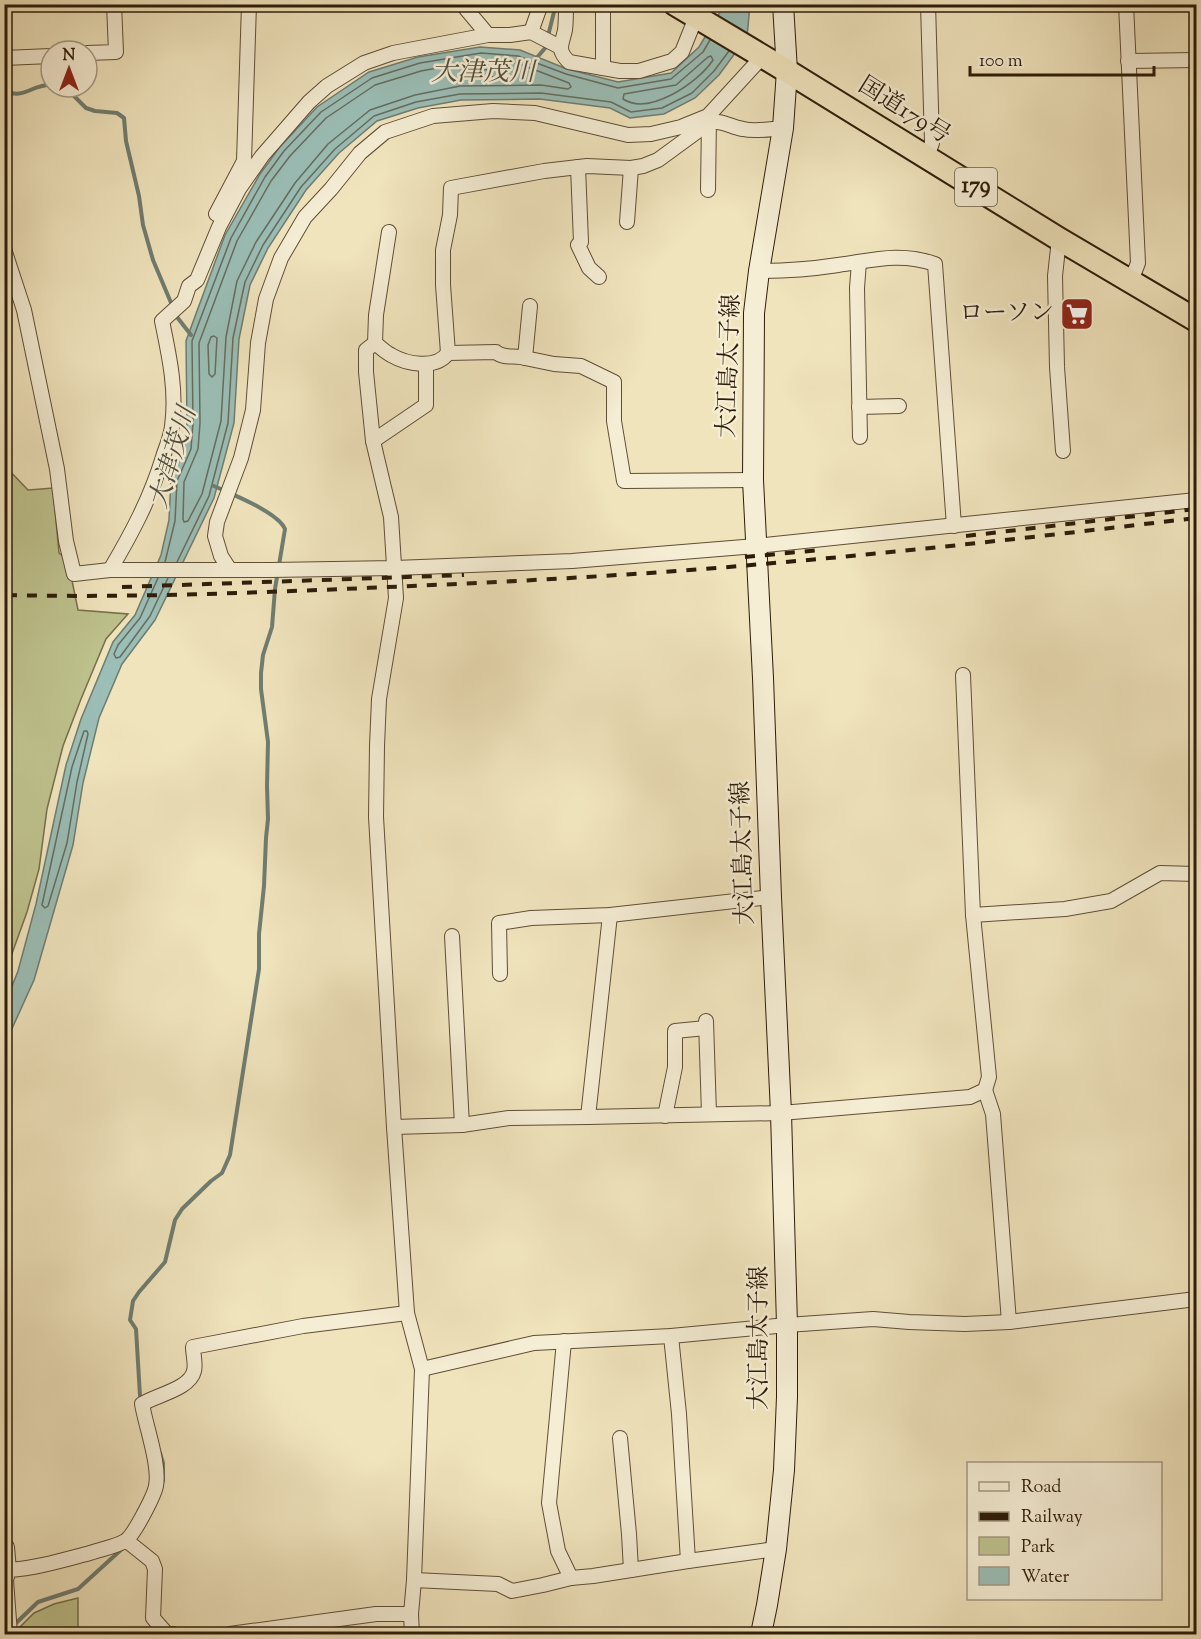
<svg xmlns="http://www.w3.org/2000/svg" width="1201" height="1639" font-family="'Sorts Mill Goudy','Noto Serif JP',serif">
	<rect width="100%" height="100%" fill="#f0e4bd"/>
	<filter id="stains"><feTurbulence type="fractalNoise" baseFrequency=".00333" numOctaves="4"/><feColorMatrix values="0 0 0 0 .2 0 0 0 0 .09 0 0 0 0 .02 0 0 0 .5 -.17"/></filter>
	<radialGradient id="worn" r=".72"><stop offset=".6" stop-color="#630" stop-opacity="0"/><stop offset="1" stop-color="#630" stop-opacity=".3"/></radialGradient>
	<g fill="#bec28d" stroke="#766f4b" stroke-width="1.5">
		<polygon points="5,466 28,490 53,488 59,553 68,561 78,610 128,614 106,639 81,699 63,746 47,809 39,869 27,912 10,959 5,969"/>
		<polygon points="78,1598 78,1634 15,1634 15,1632 34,1613 54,1604"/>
	</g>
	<polygon fill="#9bbeb6" stroke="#6f7d71" stroke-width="1.5" points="720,5 750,5 747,37 719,75 695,98 664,114 630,118 610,108 540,99 461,100 418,108 377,121 339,153 306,190 268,248 250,285 239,339 234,423 214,498 155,620 122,664 99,718 83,783 73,845 34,980 5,1044 5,1004 18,971 36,904 66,765 81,719 113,642 135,615 161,555 169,520 171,479 185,448 187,423 186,341 225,235 260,174 279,148 317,107 369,72 418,57 480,47 520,50 567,69 618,82 671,73 699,47 720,12"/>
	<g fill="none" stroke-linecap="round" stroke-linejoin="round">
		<g stroke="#646d60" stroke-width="1.5">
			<path d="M711 56 713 60C698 83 649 116 623 99L624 94 676 85 708 57Z"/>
			<polygon points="481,60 517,63 569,83 571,87 568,89 541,85 460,86 415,95 370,110 328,144 295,183 256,242 237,281 226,337 221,421 202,494 188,521 184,522 183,519 184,482 198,449 200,423 199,343 237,241 271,181 290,156 326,118 375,85 421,71"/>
			<polygon points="481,69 499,71 501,75 498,77 471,77 468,76 469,72"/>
			<polygon points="214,336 217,338 215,374 212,377 209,374 208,345 211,337"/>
			<polyline points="165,562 175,521 177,481 191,449 193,423 192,341 231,238 265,177 284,151 321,112 372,78 420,63 481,53 518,56 566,74 618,88 671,79 703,52 710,40"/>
			<polyline points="177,562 209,496 228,423 233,338 245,282 263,245 301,187 335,149 374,116 416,102 460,94 541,93 611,102 631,112 662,108 692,93 714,71 729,51"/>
			<polyline points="158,578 140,618 118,645 114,654 116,658 120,657 150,616 168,578"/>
			<polygon points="84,731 87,731 88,734 77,782 67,843 48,906 45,908 42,905 72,767"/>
		</g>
		<g stroke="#6f7d71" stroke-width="4">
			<polyline points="548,36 556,4"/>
			<polyline points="534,61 546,47 547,43"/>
			<polyline points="59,87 72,94 86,108 95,111 117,113 124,118 126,141 139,196 143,225 153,260 177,317 191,335"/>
			<path d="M4 90C24 101 31 84 51 85"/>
			<path d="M143 1401 140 1396 136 1329 130 1320 133 1301 139 1292 165 1262 175 1220 182 1209 211 1181 222 1173 230 1155 259 969V934L264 886 266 838 268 819 267 786 268 742 261 689V673L263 655 272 627 275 589 285 529C278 512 231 494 214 486"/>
			<polyline points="160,1453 163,1463 163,1481"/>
			<polyline points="14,1625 38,1602 78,1589 123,1548"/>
		</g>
		<defs>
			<g id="minor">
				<polyline points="462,4 488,35"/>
				<path d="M566 4C566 13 566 22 565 30 562 45 556 49 569 62L620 71H639L672 61 682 52 696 17"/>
				<polyline points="603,4 603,68"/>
				<polyline points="1126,4 1138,263 1131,281"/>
				<polyline points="531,32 541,4"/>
				<polyline points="87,53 116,52 114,4"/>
				<polyline points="4,58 51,56"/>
				<polyline points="1128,61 1196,60"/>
				<polyline points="927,157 932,143 928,4"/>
				<polyline points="578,167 581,242 578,245 589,268 599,277"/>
				<polyline points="708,190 709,118"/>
				<polyline points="216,214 244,161 249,4"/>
				<polyline points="627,222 631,168"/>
				<polyline points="389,232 376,315 375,343 366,350 366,372 373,441 391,517 396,598 379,699 377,746 376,817 394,1127 407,1313 422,1369 414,1580 411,1614 412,1634"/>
				<polyline points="1059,239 1055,276 1057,367 1063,451"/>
				<polyline points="4,249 24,310 57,469 66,541 74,574 110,570 271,570 395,568 572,561 756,546 1196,500"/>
				<polyline points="859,262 857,288 860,437"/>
				<path d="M759 271C786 271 812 269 838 265 874 260 900 252 935 264L954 526"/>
				<polyline points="530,306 525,358 554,364 581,366 614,382 614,421 624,481 753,480"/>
				<path d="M375 343C380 347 385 352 391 355 406 364 436 370 448 353L496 352C503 359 516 355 525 358"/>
				<path d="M448 353 443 285V250L450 215 451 188 544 171 587 166 631 168 643 166 658 160 710 122C722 120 731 127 743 129 756 132 770 129 783 128"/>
				<polyline points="859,407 899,406"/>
				<polyline points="373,441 426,405 426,364"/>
				<path d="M110 570C132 533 150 499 163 457 166 447 171 437 172 426 177 391 169 355 162 321L184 301 189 286 197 280 219 227 239 189 262 156 309 102 327 86 364 63 393 53 488 35H510L531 32 560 47"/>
				<polyline points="230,570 221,556 215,536 217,522 241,458 253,410 258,343 266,299 281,258 305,217 331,189 360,153 385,132 433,116 493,111 535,113 628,135 651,134 681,127 708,116 762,57"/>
				<polyline points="973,915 1065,909 1111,901 1160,873 1196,874"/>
				<polyline points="452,936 462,1125"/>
				<polyline points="500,974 499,923 531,918 610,915 771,897"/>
				<polyline points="706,1021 709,1114"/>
				<polyline points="985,1090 993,1114 1009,1322"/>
				<polyline points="665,1116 675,1067 675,1031 706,1028"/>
				<polyline points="588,1117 610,915"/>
				<polyline points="394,1127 462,1125 509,1118 588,1117 781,1113 970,1097 985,1090 989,1077 973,915 963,675"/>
				<polyline points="671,1336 679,1414 688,1561"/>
				<polyline points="564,1341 549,1503 558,1551 571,1578"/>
				<polyline points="422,1369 534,1343 671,1336 787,1325 873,1319 909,1322 965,1324 1009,1322 1196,1299"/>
				<polyline points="620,1438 629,1534 631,1570"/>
				<polyline points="127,1541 152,1561 155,1569 153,1618 167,1634 173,1634"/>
				<polyline points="7,1547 9,1570"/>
				<polyline points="414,1580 498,1584 512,1591 543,1585 571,1578 593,1576 688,1561 776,1549"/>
				<path d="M10 1634 6 1580 9 1570C37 1568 63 1560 90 1553 101 1549 115 1547 125 1541 133 1537 154 1496 156 1486 160 1465 146 1427 142 1404 156 1395 190 1389 194 1371 196 1364 193 1354 193 1347L303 1326 407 1313"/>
				<polyline points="230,1634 376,1614 411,1614"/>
			</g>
			<polyline id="secondary" points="761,1634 767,1605 776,1549 784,1470 787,1397 787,1325 781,1113 771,897 763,678 753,480 754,313 759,271 783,128 787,71 783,4"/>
			<polyline id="trunk" points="675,4 787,71 1059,239 1196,320"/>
		</defs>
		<use href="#minor" stroke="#5e4e36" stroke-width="16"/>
		<use href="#secondary" stroke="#2e1c09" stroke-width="22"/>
		<use href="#trunk" stroke="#2e1c09" stroke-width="26"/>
		<use href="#minor" stroke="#f5edd4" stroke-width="14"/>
		<use href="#secondary" stroke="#f5edd4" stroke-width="20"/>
		<use href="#trunk" stroke="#f0e4bd" stroke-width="22"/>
		<g stroke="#2e1c09" stroke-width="4" stroke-dasharray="10 10" stroke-linecap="butt">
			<polyline points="966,536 1196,509"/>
			<polyline points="745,557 820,550"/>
			<polyline points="122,587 464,575"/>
			<path d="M7 595C126 598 247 593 366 588 506 582 646 575 785 562 923 550 1060 534 1196 518"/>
		</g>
	</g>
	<defs>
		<symbol id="supermarket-square" viewBox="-11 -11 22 22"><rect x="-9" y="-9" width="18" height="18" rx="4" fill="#8f2418" stroke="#f5edd4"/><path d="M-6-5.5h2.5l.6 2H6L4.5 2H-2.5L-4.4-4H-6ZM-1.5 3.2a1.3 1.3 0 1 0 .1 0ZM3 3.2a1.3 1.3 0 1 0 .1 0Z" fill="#fff"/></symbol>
	</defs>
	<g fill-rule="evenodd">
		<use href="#supermarket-square" x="1058" y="295" width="38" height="38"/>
	</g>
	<g text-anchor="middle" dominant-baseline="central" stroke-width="5" stroke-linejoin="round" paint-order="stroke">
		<rect fill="#f5edd4" stroke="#6a5b46" stroke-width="1.5" x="955" y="168" width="42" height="38" rx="4.5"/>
		<g font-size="22" font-weight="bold" fill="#2e1c09">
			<text x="976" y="187">179</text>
		</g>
		<g font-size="24" fill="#2e1c09" stroke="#f5edd4">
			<text transform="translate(904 111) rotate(32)">国道179号</text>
			<text transform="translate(730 366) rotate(-88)">大江島太子線</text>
			<text transform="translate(744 853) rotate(-92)">大江島太子線</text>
			<text transform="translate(760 1338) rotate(-90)">大江島太子線</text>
		</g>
		<g font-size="24" fill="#2e1c09" stroke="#f5edd4" text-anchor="end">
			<text x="1054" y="314">ローソン</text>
		</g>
		<g font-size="26" font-style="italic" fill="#4f4d3d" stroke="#f5edd4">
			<text x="483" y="73">大津茂川</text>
			<text transform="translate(174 458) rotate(-73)">大津茂川</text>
		</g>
	</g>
	<rect width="1201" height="1639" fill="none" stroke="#f0e4bd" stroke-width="24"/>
	<rect x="6" y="6" width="1189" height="1627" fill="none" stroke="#2e1c09" stroke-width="3"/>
	<rect x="12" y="12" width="1177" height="1615" fill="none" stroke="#2e1c09" stroke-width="1.5"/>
	<rect x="967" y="1462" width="195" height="138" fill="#f5edd4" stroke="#a59983" stroke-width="1.5"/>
	<rect x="979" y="1482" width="30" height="9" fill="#f5edd4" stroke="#a59983" stroke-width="1.5"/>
	<text x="1021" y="1492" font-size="18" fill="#2e1c09">Road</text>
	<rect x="979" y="1512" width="30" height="9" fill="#2e1c09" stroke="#a59983" stroke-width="1.5"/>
	<text x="1021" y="1522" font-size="18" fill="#2e1c09">Railway</text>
	<rect x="979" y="1537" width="30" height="18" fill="#bec28d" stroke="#a59983" stroke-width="1.5"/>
	<text x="1021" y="1552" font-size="18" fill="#2e1c09">Park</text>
	<rect x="979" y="1567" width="30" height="18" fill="#9bbeb6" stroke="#a59983" stroke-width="1.5"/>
	<text x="1021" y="1582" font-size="18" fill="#2e1c09">Water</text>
	<g transform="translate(69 69)"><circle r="28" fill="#f5edd4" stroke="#a59983" stroke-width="1.5"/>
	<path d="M0-4.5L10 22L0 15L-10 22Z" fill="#8f2418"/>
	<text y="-9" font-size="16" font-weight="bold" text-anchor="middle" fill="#2e1c09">N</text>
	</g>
	<path d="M970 66v9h184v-9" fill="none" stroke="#2e1c09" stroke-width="3"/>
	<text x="979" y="66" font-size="18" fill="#2e1c09" stroke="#f5edd4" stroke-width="4.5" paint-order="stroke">100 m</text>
	<rect width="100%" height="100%" filter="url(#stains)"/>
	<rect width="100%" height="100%" fill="url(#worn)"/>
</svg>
